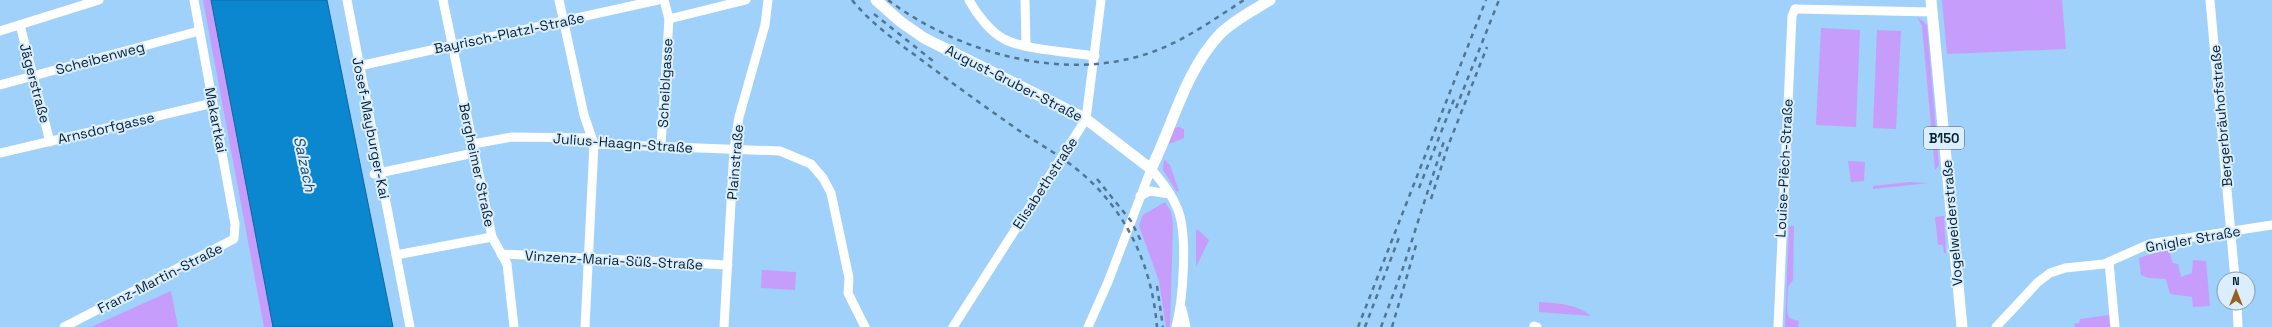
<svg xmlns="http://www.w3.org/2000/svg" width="2272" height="327" font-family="'Space Grotesk',sans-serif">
	<rect width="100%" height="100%" fill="#9fd1fa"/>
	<g fill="#c69dfa">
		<polygon points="203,0 211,0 273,327 264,327"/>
		<polygon points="1942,0 2062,0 2066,49 1947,54"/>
		<polygon points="1917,17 1924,22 1927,26 1939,165 1935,170 1922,26"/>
		<polygon points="1821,28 1860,30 1856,127 1816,125"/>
		<polygon points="1877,30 1901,31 1896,129 1873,128"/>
		<polygon points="1179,127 1184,129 1184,138 1169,144 1174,128"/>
		<polygon points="1164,159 1170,165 1179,191 1177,192 1163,170"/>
		<polygon points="1848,161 1865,162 1864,181 1851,182"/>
		<polygon points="1910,182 1929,183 1873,189 1873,186"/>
		<polygon points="1165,202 1171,212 1173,224 1170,327 1166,327 1159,281 1139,226 1143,215"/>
		<polygon points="1944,216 1946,253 1944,253 1943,245 1938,245 1935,217"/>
		<polygon points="1789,226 1794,226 1793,280 1788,287 1787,309 1788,316 1791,319 1799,321 1798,327 1785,327"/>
		<polygon points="1197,229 1209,240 1196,267 1196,230"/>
		<polygon points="2168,249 2173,263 2178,264 2181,277 2192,273 2193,260 2206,261 2210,306 2193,307 2192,297 2170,294 2166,279 2149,278 2141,275 2139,258"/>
		<polygon points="762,270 796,272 795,290 761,288"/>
		<polygon points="171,291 178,327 91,327"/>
		<path d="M1539 302C1556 303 1578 304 1591 316L1539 312Z"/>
		<polygon points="2109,315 2110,327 2075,327 2074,324 2079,323 2080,319"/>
	</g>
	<polygon fill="#0b87d0" stroke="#0a68a1" points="211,0 327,0 393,327 273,327"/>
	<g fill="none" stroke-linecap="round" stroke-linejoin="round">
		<g stroke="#fff" stroke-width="9">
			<polyline points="347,0 410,327"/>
			<polyline points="443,0 492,237 507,264 514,327"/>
			<polyline points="559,0 584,115 594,144 780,151 811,164 823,178 831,193 849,278 848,293 865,327"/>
			<polyline points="664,0 669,19 746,0"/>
			<path d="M969 0C976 13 990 32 1004 39 1024 50 1071 52 1095 56"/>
			<polyline points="1025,0 1026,45"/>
			<polyline points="2210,0 2235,279"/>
			<polyline points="1795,9 1932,12"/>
			<polyline points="20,25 50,142"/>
			<polyline points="0,31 99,0"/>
			<polyline points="359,66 658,0"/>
			<polyline points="0,85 199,31"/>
			<polyline points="473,144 512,137 590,138"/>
			<polyline points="661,146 669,19"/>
			<polyline points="0,153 213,103"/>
			<polyline points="374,174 474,153"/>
			<polyline points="1140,196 1150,191 1170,194"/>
			<polyline points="501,254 728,265"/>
			<polyline points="396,255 492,237"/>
			<polyline points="2109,262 2115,327"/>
			<polyline points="2237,303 2238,327"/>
			<polyline points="1182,309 1186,327"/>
			<polyline points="1534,326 1537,327"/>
			<polyline points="64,327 234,239 235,224 194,0"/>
			<polyline points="585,327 594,144"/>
			<polyline points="724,327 734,149 739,117 765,25 768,0"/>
			<polyline points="953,327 1086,119 1101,0"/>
			<path d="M1088 327 1108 282 1151 169C1162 182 1172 194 1178 210 1188 236 1183 300 1176 327"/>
			<polyline points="1778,327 1792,16 1795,9"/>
			<polyline points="1996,327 2038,282 2050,273 2065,268 2104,264 2149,244 2272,225"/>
		</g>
		<g stroke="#fff" stroke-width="11">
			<path d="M876 0 901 22 924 38 1086 119 1151 169C1173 125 1185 71 1220 34 1234 20 1254 10 1270 0"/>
			<polyline points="1931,0 1962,327"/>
		</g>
		<g stroke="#507694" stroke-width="2.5" stroke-dasharray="5 5" stroke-linecap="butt">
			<path d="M852 0C870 22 893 39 916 56 952 83 988 109 1024 134 1043 146 1062 157 1079 171 1127 211 1152 266 1157 327"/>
			<path d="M888 0C960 54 1068 84 1155 51 1187 39 1216 18 1244 0"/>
			<polyline points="874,14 933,61"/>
			<polyline points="1456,108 1499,0"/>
			<polyline points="1097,179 1131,221 1142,243"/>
			<polyline points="1419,188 1455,97"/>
			<polyline points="1431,199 1448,146 1487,47"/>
			<polyline points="1157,286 1163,327"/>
			<polyline points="1358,327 1486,0"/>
			<polyline points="1365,327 1400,235"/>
			<polyline points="1381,327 1403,268 1444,141"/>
			<polyline points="1392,327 1417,242"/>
		</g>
	</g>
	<g text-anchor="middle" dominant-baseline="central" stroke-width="4" stroke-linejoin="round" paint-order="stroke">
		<rect fill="#dbeefe" stroke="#465e71" stroke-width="1" x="1924" y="127" width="40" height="22" rx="3"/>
		<g font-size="13" font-weight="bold" fill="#062134">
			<text x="1944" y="138">B150</text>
		</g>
		<g font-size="14" fill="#062134" stroke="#dbeefe">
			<text transform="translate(509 33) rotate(-12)">Bayrisch-Platzl-Straße</text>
			<text transform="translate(100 58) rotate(-15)">Scheibenweg</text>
			<text transform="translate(35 83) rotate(75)">Jägerstraße</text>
			<text transform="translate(665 83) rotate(-87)">Scheiblgasse</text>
			<text transform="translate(1014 83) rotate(27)">August-Gruber-Straße</text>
			<text transform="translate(2221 116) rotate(-95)">Bergerbräuhofstraße</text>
			<text transform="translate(216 120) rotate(79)">Makartkai</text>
			<text transform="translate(106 128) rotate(-13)">Arnsdorfgasse</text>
			<text transform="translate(371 128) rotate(79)">Josef-Mayburger-Kai</text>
			<text transform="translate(623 143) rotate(4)">Julius-Haagn-Straße</text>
			<text transform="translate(735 162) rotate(-85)">Plainstraße</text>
			<text transform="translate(477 165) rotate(78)">Bergheimer Straße</text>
			<text transform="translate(1784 168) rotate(-87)">Louise-Piëch-Straße</text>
			<text transform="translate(1045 183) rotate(-57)">Elisabethstraße</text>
			<text transform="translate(1952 223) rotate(-95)">Vogelweiderstraße</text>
			<text transform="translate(2193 239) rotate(-10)">Gnigler Straße</text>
			<text transform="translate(614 260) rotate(3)">Vinzenz-Maria-Süß-Straße</text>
			<text transform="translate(160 278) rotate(-27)">Franz-Martin-Straße</text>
		</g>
		<g font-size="15" font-style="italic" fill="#1f4968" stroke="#dbeefe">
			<text transform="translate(305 164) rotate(78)">Salzach</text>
		</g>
	</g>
	<g transform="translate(2236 291)"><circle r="19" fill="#dbeefe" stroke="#869cad"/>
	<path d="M0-3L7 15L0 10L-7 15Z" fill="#985e1d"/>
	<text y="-6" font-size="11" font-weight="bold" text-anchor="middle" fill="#062134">N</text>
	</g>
</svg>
